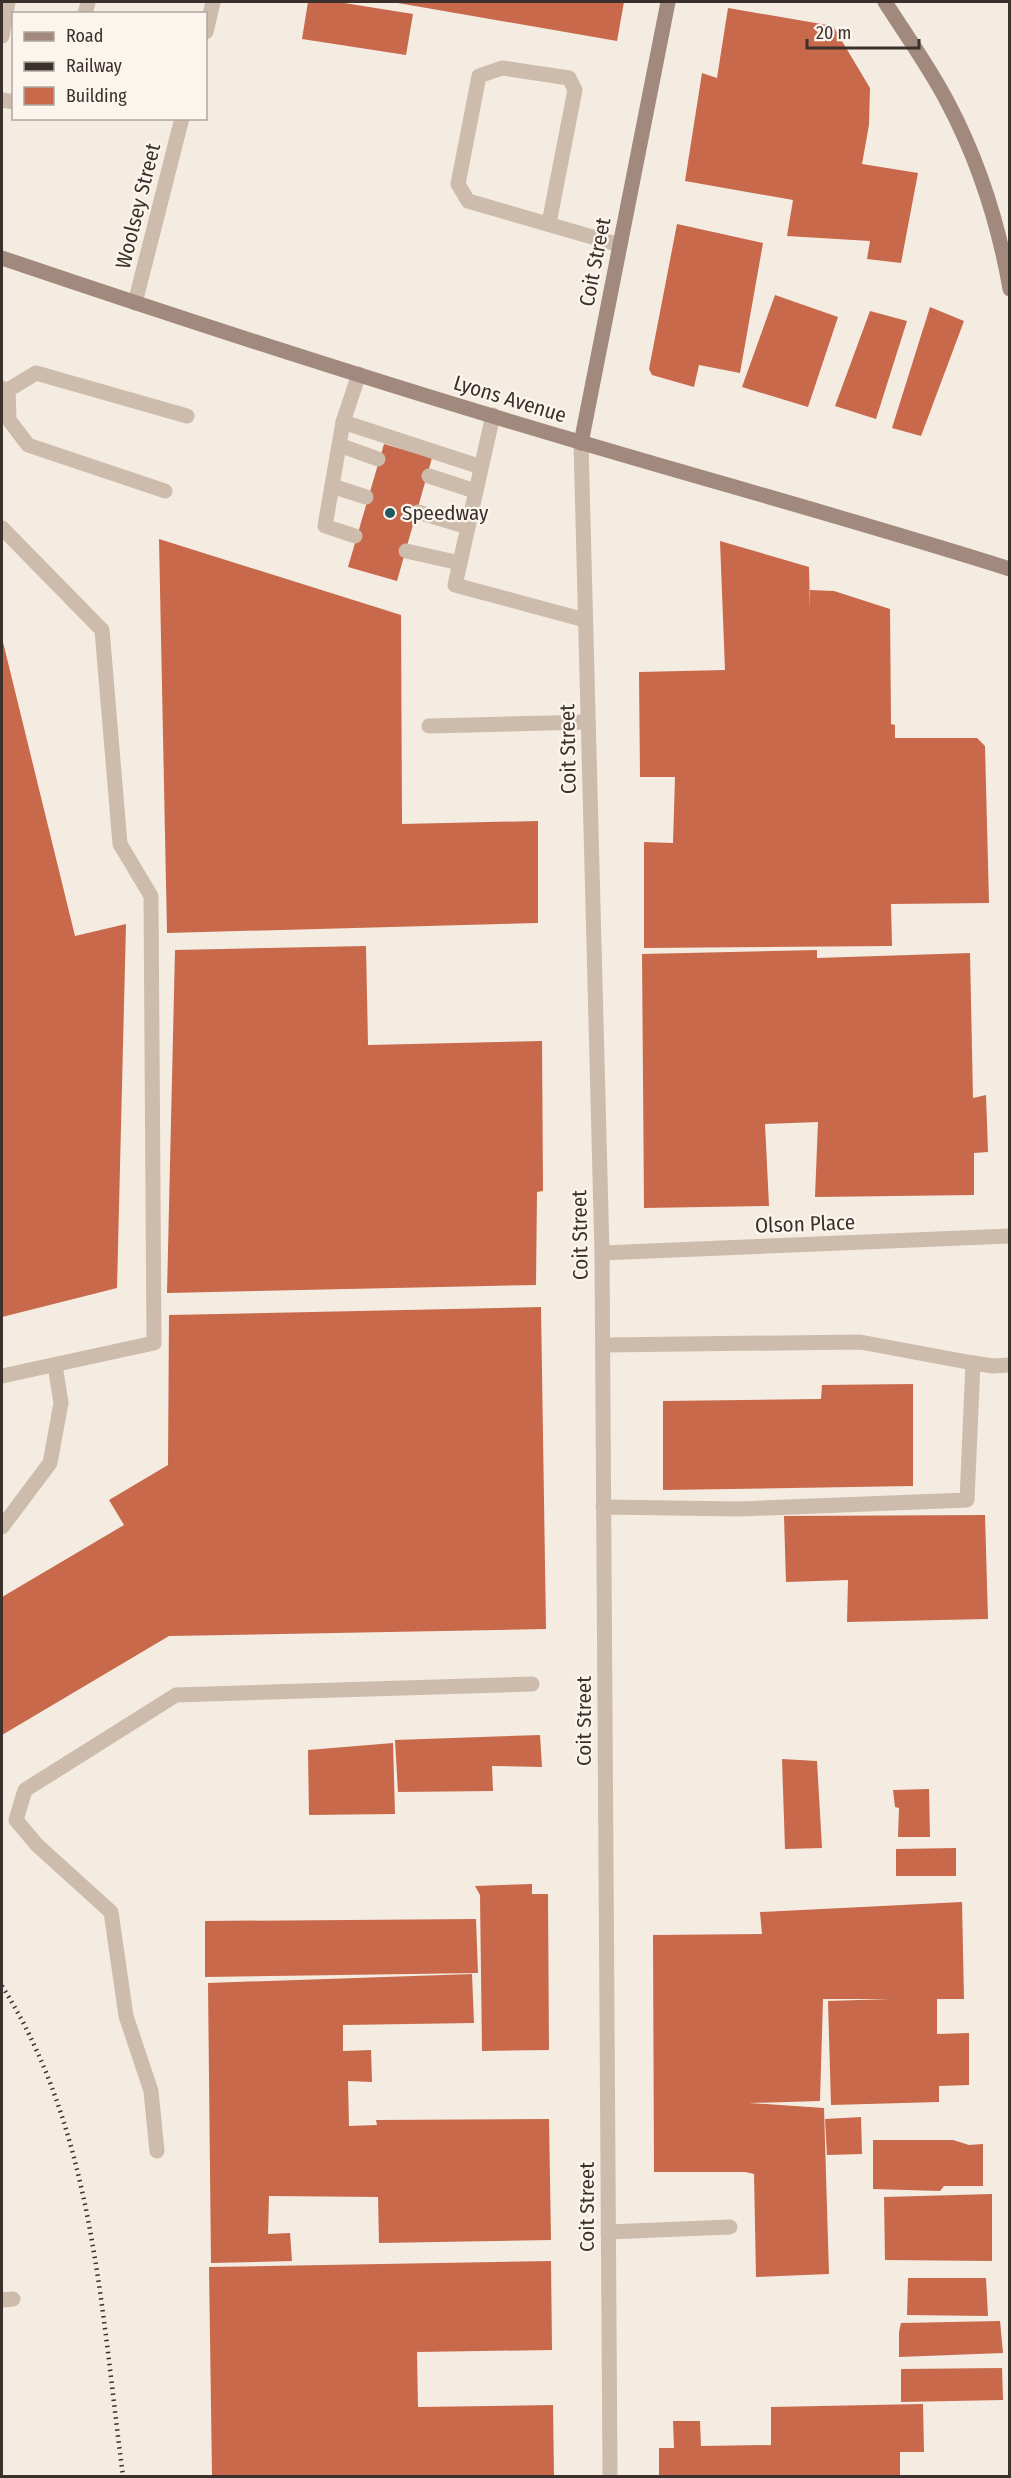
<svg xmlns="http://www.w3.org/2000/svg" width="1011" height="2478" font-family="'Fira Sans Condensed',sans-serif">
	<rect width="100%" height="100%" fill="#f4ebe1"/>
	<g fill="#c8694b">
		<polygon points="308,2 338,2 413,14 406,55 302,39"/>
		<polygon points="392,2 624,2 617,41"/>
		<polygon points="728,8 833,26 870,88 869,125 862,164 918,173 901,263 867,259 870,241 787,236 793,200 685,181 702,73 717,78"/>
		<polygon points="677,224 763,243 740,373 699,365 694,387 652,375 649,369"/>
		<polygon points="775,295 838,317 808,407 742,387"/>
		<polygon points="930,307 964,321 921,436 892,428"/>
		<polygon points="870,311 907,321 876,419 835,406"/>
		<polygon points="384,444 432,458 397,581 348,567"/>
		<polygon points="159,539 401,615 402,824 538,821 538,923 167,933"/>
		<polygon points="720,541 809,567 810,609 810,590 834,591 890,609 891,724 895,725 895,738 977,738 985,746 989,903 891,904 892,946 644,948 644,842 673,843 675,777 640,777 639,672 725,670"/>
		<polygon points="2,638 75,936 126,924 117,1288 2,1317"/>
		<polygon points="366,946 368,1045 542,1041 543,1191 537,1192 536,1285 167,1293 175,950"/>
		<polygon points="817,950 817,958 970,953 973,1098 986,1095 988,1152 974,1153 974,1195 815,1197 818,1122 765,1124 769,1206 644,1208 642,954"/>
		<polygon points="541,1307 546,1629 169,1636 2,1735 2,1597 124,1525 109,1500 168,1465 169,1315"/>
		<polygon points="913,1384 913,1486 663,1490 663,1401 821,1399 822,1385"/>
		<polygon points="985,1515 988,1619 847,1622 848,1580 786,1582 784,1516"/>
		<polygon points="540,1735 542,1767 492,1766 493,1791 398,1792 395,1740"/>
		<polygon points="393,1743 395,1814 309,1815 308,1750"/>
		<polygon points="782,1759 817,1761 822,1848 785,1849"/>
		<polygon points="929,1789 930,1837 898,1837 899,1808 895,1807 893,1790"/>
		<polygon points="956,1848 956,1876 896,1876 896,1849"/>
		<polygon points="532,1884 532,1894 548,1894 549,2050 482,2051 480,1895 475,1886"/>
		<polygon points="962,1902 964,1999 937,1999 937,2034 969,2033 969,2085 939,2086 939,2102 831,2105 828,2001 891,1999 823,1999 820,2101 749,2103 824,2108 829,2274 756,2277 754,2174 745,2172 654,2172 653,1935 762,1934 760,1912"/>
		<polygon points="476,1919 478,1973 205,1977 205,1921"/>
		<polygon points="472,1974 474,2023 343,2025 343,2051 371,2050 372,2082 348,2081 349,2126 377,2125 376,2120 549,2119 551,2240 379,2243 378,2197 269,2196 268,2234 290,2233 292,2261 211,2263 208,1983"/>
		<polygon points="861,2117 862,2154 827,2155 825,2119"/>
		<polygon points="873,2140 953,2140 969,2145 983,2144 983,2186 944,2186 940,2191 873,2189"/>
		<polygon points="992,2194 992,2261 885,2260 884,2197"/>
		<polygon points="551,2261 552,2350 417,2352 418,2407 553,2405 554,2476 212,2476 209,2267"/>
		<polygon points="908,2278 986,2278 988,2316 907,2315"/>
		<polygon points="1000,2321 1003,2353 899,2357 899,2332 901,2323"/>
		<polygon points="1002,2368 1003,2400 901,2402 901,2369"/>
		<polygon points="923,2404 924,2452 900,2452 900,2476 659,2476 659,2448 674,2448 673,2421 700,2421 701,2446 771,2445 771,2407"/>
	</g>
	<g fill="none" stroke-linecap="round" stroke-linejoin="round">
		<g stroke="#cdbbac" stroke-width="15">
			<polyline points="85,14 88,2"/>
			<polyline points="2,36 8,2"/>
			<polyline points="2,100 14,102"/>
			<polyline points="549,223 575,90 569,78 502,68 479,76 458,184 468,201 620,245"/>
			<polyline points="359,374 343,422 481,467"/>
			<polyline points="2,388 8,390 9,420 28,445 165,491"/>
			<polyline points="8,390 36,373 187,416"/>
			<polyline points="493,415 455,585 585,620"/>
			<polyline points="343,422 325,526 355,536"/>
			<polyline points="339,445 378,459"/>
			<polyline points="429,476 475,491"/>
			<polyline points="332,486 366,497"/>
			<polyline points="418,512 468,527"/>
			<polyline points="2,528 102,630 120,844 151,896 154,1343 2,1376"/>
			<polyline points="406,551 460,563"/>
			<polyline points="429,726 588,722"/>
			<polyline points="603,1345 860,1342 973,1363 993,1366 1010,1365"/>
			<polyline points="603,1507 740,1509 967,1500 973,1363"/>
			<polyline points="2,1527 50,1463 61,1403 55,1365"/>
			<polyline points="157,2151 151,2091 126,2016 111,1912 37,1845 16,1820 25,1790 176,1695 532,1684"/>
			<polyline points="608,2232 730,2227"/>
			<polyline points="2,2300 13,2299"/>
		</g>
		<g stroke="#cdbbac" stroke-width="15">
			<polyline points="206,32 213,2"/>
			<polyline points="135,303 182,118"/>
			<polyline points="581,443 602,1253 610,2476"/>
			<polyline points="602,1253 1010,1236"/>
		</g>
		<g stroke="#a18a7d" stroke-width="15">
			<path d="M885 2C906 35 930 68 948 103 978 160 999 226 1010 289"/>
			<path d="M2 258C194 323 388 386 583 443 725 485 868 524 1010 569"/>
			<polyline points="581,443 668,2"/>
		</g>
		<path stroke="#3b302b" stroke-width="4.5" stroke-dasharray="1.5 4.5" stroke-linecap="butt" d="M2 1986C94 2131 101 2311 123 2476"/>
	</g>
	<circle fill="#1f5a5e" stroke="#fbf5ee" stroke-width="2" cx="390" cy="513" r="6"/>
	<g text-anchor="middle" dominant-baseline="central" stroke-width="4.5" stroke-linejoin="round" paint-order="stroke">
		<g font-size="21" fill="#3b302b" stroke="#fbf5ee">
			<text transform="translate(138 206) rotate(-76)">Woolsey Street</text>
			<text transform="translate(595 262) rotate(-79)">Coit Street</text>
			<text transform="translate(510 399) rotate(17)">Lyons Avenue</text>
			<text transform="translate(568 749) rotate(-91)">Coit Street</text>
			<text transform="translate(805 1224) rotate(-2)">Olson Place</text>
			<text transform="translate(580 1235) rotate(-91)">Coit Street</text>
			<text transform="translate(584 1721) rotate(-90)">Coit Street</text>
			<text transform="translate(587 2207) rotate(-90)">Coit Street</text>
		</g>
		<g font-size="21" fill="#3b302b" stroke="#fbf5ee" text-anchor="start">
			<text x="402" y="513">Speedway</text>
		</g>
	</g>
	<rect width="1011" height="2478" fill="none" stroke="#3b302b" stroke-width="6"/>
	<rect x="12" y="12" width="195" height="108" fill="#fbf5ee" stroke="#aea6a0" stroke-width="1.5"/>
	<rect x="24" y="32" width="30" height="9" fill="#a18a7d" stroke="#aea6a0" stroke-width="1.5"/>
	<text x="66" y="42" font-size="18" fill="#3b302b">Road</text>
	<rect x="24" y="62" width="30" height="9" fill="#3b302b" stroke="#aea6a0" stroke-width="1.5"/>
	<text x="66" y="72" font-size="18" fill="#3b302b">Railway</text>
	<rect x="24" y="87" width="30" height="18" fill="#c8694b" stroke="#aea6a0" stroke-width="1.5"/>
	<text x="66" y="102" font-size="18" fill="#3b302b">Building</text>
	<path d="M807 39v9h112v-9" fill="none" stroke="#3b302b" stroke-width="3"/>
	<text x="816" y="39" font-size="18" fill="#3b302b" stroke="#fbf5ee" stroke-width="4.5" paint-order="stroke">20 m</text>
</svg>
